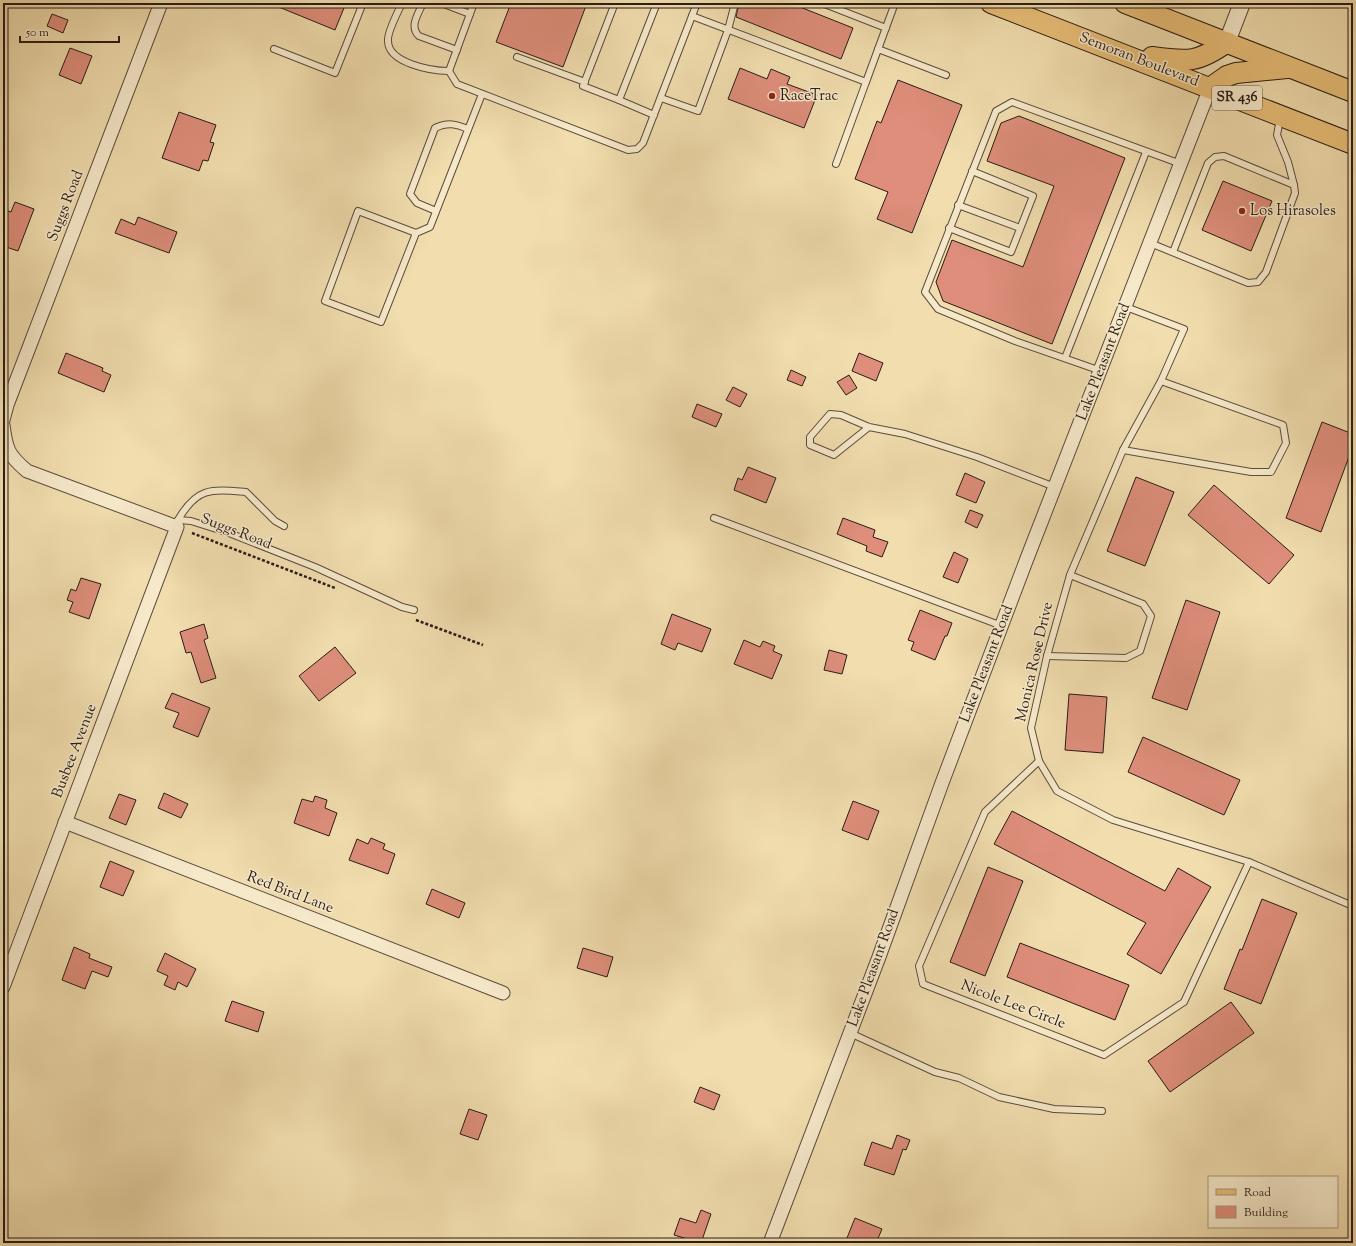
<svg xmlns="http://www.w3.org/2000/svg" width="1356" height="1246" font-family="'Sorts Mill Goudy',serif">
	<rect width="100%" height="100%" fill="#f1ddae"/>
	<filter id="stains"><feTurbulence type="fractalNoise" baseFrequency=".005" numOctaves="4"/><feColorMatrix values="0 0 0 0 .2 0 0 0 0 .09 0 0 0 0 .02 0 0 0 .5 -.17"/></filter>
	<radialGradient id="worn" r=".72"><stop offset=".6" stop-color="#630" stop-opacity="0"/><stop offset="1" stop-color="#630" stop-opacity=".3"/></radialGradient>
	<g fill="#de8e7b" stroke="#291c16">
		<polygon points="269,3 346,3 335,30"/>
		<polygon points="511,3 587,3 563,67 496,42"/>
		<polygon points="739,3 790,3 853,28 841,59 736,17"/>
		<polygon points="52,14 68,20 63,33 47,26"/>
		<polygon points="70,48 92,56 81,84 59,75"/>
		<polygon points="740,68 767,79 771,69 790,77 787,84 817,95 804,128 728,99"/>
		<polygon points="898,80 962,105 912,233 877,219 888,192 855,179 877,121 881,123"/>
		<polygon points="179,112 216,125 210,142 214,143 208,161 203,160 199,171 162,158"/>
		<polygon points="1019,116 1125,158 1052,344 943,301 936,282 952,240 1023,267 1054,186 987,161 1001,123"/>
		<polygon points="1223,181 1272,201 1251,251 1202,230"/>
		<polygon points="15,202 34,209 18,251 3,246 3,235 7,226 3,225 3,216 5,210 11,212"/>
		<polygon points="138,217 177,232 169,253 115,233 121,219 135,225"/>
		<polygon points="66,353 103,368 102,371 111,375 104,392 58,373"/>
		<polygon points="859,353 883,363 876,381 852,371"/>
		<polygon points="791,370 806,377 802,386 787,380"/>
		<polygon points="849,375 857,388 846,395 837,382"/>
		<polygon points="733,387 747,394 740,407 726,400"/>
		<polygon points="697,404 722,414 716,427 692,417"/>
		<polygon points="1322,422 1353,434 1353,446 1321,532 1286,518"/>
		<polygon points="748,467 776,478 766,503 734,490 738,478 742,480"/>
		<polygon points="965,473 985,482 976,503 956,495"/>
		<polygon points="1136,477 1174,492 1145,566 1107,551"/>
		<polygon points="1214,485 1294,555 1269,584 1188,515"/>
		<polygon points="970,510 983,515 977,528 965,522"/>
		<polygon points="843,518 875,530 873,537 888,542 882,557 866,551 867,546 837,534"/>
		<polygon points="954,552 968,559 958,583 943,577"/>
		<polygon points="81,578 101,584 89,619 69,612 73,602 67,600 71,589 76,591"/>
		<polygon points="1186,600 1220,612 1187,710 1152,698"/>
		<polygon points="920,610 952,623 947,636 945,636 935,660 911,650 914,642 908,640"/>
		<polygon points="672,614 711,629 702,652 678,643 675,650 661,644"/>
		<polygon points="204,624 208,638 204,640 216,678 201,683 191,652 186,653 180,632"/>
		<polygon points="744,640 760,647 763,641 775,646 773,651 782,655 772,679 734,664"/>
		<polygon points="335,647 356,673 319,701 299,676"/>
		<polygon points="829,650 847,655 842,674 824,670"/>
		<polygon points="172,693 210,708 198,737 173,727 179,713 165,708"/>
		<polygon points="1069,694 1107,697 1103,753 1065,750"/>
		<polygon points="1143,737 1240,780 1224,815 1128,772"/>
		<polygon points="164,793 188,804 181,818 158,808"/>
		<polygon points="119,794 136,800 126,825 109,818"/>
		<polygon points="315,796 327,800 325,808 337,813 329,836 294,823 302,799 313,802"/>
		<polygon points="853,801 879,811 868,840 842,830"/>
		<polygon points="1012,811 1165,891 1178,868 1211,887 1161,974 1127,954 1146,923 994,844"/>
		<polygon points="371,838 385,844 383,849 395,854 388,874 349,860 357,839 368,844"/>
		<polygon points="110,861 134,871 123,896 100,887"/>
		<polygon points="988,867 1023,881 985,976 950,962"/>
		<polygon points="432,889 465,903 459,918 426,904"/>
		<polygon points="1262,899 1297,913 1261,1004 1224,989 1240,949 1242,950"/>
		<polygon points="1020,943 1129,985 1115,1020 1007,977"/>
		<polygon points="74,947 90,954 89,958 112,967 108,977 92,971 85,989 62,980"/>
		<polygon points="583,948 613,957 607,977 577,968"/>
		<polygon points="165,953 196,969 187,987 178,982 175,990 164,985 168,976 157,971"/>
		<polygon points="232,1001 264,1012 258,1032 225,1021"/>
		<polygon points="1231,1002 1254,1033 1170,1092 1148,1061"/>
		<polygon points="700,1087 720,1095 714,1110 694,1102"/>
		<polygon points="469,1109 487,1115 478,1140 460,1134"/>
		<polygon points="897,1135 910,1140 906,1150 903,1149 894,1175 864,1165 872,1142 892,1149"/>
		<polygon points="701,1210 711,1214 701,1243 674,1235 680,1218 696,1223"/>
		<polygon points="855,1218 882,1229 876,1243 845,1243"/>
	</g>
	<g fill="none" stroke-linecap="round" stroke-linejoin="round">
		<defs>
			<g id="service">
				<path d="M402 3C398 12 387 32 388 41 388 63 431 71 449 71"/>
				<path d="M423 3C418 14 409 27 419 36L457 50"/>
				<polyline points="441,3 470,14"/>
				<polyline points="615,3 583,86 619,100 657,3"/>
				<polyline points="822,3 886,28"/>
				<polyline points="692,16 866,82 895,3"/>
				<polyline points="274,49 335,73 363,3"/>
				<polyline points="878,49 946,75"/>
				<polyline points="517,57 585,82"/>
				<polyline points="449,71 457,84 628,150 637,149 643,143 697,3"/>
				<polyline points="449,71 474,3"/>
				<polyline points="661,98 698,111 728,30 735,3"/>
				<polyline points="619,100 654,115"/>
				<polyline points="1280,119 1277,135 1288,162 1294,185"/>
				<polyline points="836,164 866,82"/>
				<polyline points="958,205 1020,228"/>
				<path d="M436 211 417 203 410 194 435 128C448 122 456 124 468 129"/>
				<polyline points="949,228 1011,252 1033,196 972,171"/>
				<polyline points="416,233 358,211 325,301 381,322 416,233 430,227 482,94"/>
				<polyline points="1150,243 1248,283 1258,282 1266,272 1295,193 1294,185 1224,156 1215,157 1208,163 1173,252"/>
				<polyline points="1126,307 1184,329 1161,381 1123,450 1070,575 1047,656 1031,728 1039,761 1057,791 1113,820 1249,862 1353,906"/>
				<polyline points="1065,358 1146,152"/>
				<polyline points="1101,371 1015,341 938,309 925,292 996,111 1012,102 1181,164"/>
				<polyline points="869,427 834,455 810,445 810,437 830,414 841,415 869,427 905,434 977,457 1055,487"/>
				<polyline points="1123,450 1251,472 1271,472 1286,443 1283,425 1161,381"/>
				<polyline points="714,518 1002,626"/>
				<path d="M178 520C197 487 211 489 246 492L275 521 284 526"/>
				<polyline points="173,525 178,520 191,521 229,533 315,567 402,607 414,610"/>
				<polyline points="1047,656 1126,658 1140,651 1151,616 1143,604 1070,575"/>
				<polyline points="1039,761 985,812 919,966 923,984 1104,1055 1184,1002 1249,862"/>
				<polyline points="850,1033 935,1072 959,1078 999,1097 1054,1109 1102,1111"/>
			</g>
			<g id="minor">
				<polyline points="3,420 7,405 161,3"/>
				<path d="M3 425C6 449 8 455 27 471L177 527 3 987"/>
				<polyline points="65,822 503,993"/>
				<polyline points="770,1243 879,957 942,783 1026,561 1210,88"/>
			</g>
			<polyline id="tertiary" points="1227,42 1242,3"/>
			<g id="primary">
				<polyline points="991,3 1353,144"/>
				<polyline points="1125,3 1353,92"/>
				<path d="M1152 57C1187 62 1198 63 1227 42"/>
				<polyline points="1210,88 1227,76 1236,73 1287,68"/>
			</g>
		</defs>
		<use href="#service" stroke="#5b4c3c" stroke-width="8"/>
		<use href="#minor" stroke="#5b4c3c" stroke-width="15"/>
		<use href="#tertiary" stroke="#5b4c3c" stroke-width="18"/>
		<use href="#primary" stroke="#291c16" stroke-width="22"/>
		<g stroke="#291c16" stroke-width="2.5" stroke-dasharray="3 2" stroke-linecap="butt">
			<polyline points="192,533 335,588"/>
			<polyline points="416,620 483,645"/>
		</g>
		<use href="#service" stroke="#f6e9ca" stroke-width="6"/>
		<use href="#minor" stroke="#f6e9ca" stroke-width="13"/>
		<use href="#tertiary" stroke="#f6e9ca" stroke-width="16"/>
		<use href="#primary" stroke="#e8be77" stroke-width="20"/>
	</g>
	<g fill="#8f2418" stroke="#f6e9ca" stroke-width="1.5">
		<circle cx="772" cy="96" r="4"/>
		<circle cx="1242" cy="211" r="4"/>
	</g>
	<g text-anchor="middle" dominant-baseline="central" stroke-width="3" stroke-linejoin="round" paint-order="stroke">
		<rect fill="#f6e9ca" stroke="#665a4c" stroke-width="1" x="1212" y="86" width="50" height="24" rx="3"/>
		<g font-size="14" font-weight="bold" fill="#291c16">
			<text x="1237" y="98">SR 436</text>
		</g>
		<g font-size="15" fill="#291c16" stroke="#f6e9ca">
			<text transform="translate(1139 60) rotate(21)">Semoran Boulevard</text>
			<text transform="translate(66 206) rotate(-69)">Suggs Road</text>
			<text transform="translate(1104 362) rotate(-69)">Lake Pleasant Road</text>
			<text transform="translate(236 532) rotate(21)">Suggs Road</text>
			<text transform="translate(1035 662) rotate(-77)">Monica Rose Drive</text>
			<text transform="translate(987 664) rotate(-69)">Lake Pleasant Road</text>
			<text transform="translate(75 751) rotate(-69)">Busbee Avenue</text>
			<text transform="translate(290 893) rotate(21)">Red Bird Lane</text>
			<text transform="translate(874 968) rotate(-70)">Lake Pleasant Road</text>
			<text transform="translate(1013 1005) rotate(21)">Nicole Lee Circle</text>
		</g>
		<g font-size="15" fill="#291c16" stroke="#f6e9ca" text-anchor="start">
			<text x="780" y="96">RaceTrac</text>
			<text x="1250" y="211">Los Hirasoles</text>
		</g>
	</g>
	<rect width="1356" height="1246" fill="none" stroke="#f1ddae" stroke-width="16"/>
	<rect x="4" y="4" width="1348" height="1238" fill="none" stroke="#291c16" stroke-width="2"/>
	<rect x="8" y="8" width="1340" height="1230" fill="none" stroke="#291c16"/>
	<rect x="1208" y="1176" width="130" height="52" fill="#f6e9ca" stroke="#a49782"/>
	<rect x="1216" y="1189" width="20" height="6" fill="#e8be77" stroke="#a49782"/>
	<text x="1244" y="1196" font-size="12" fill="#291c16">Road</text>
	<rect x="1216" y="1206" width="20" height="12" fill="#de8e7b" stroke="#a49782"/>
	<text x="1244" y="1216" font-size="12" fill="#291c16">Building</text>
	<path d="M20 36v6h99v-6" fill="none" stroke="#291c16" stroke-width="2"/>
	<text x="26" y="36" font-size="12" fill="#291c16" stroke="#f6e9ca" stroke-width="3" paint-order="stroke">50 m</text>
	<rect width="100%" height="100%" filter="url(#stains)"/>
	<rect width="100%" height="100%" fill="url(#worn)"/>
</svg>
